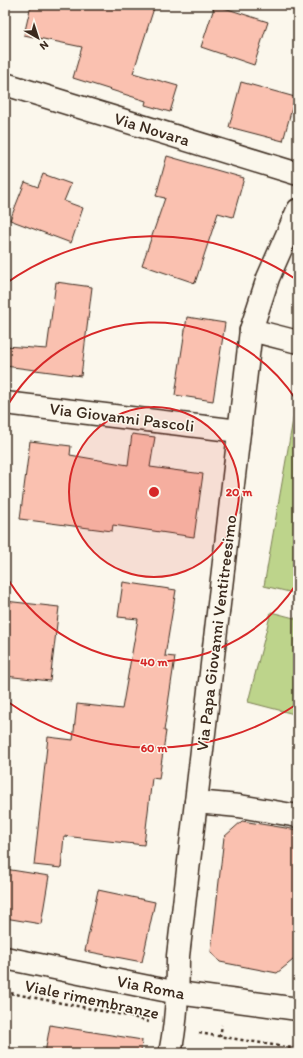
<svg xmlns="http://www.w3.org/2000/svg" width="303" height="1058" font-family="Itim,sans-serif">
	<rect width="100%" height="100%" fill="#fbf7ec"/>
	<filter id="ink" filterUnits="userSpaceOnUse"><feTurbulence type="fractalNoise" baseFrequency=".025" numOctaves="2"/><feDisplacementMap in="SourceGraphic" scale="8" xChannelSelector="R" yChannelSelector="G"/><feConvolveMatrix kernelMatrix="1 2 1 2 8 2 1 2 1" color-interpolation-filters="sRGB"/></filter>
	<g filter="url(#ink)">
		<g fill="#bdd48b" stroke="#7c7f54">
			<polygon points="298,391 298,594 264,586"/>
			<polygon points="271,612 298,619 298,715 248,702"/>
		</g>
		<g fill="#fac1b0" stroke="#3b2a1e">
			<polygon points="31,5 155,5 133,73 178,86 170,112 145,105 146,101 73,78 82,47 24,35"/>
			<polygon points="215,5 268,22 254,65 201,47"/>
			<polygon points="241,82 295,97 283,141 229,127"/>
			<polygon points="167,156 244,178 233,217 218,213 195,283 142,265 165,198 156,196"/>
			<polygon points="43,174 71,184 64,201 83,208 71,243 10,220 25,182 38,187"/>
			<polygon points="56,282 92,287 81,376 5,366 5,346 47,349"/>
			<polygon points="187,317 225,323 213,401 175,395"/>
			<polygon points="132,434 155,437 150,467 203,474 194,537 113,525 112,531 20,519 30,441 71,446 70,455 128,465"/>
			<polygon points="123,582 176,590 165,656 175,657 164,731 166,731 159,779 152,778 144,845 64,836 61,868 34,865 48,737 73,740 77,704 122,709 138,619 118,617"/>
			<polygon points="5,601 59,607 50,681 5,676"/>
			<polygon points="242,821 298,830 298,956 277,973 220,962 211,952 224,837"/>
			<polygon points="5,869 49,876 41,924 5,918"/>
			<polygon points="98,890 155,902 142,962 85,951"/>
			<polygon points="50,1025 142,1040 141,1053 45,1053"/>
		</g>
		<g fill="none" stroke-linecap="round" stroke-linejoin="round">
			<defs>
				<g id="minor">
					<polyline points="5,84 298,174"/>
					<polyline points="251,330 298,342"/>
					<polyline points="5,403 239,431"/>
					<polyline points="196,802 239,806 298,816"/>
					<polyline points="5,958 178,993 298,1009"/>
					<path d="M170 1053C177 1021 178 989 178 956L251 330 268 278 298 210"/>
				</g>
			</defs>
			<use href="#minor" stroke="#3b2a1e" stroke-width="25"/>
			<g stroke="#3b2a1e" stroke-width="2.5" stroke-dasharray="3 3" stroke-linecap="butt">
				<polyline points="5,992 133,1017 149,1022"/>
				<polyline points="199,1033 298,1049"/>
				<polyline points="220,1037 222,1025"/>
			</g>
			<use href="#minor" stroke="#fbf7ec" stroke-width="22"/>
		</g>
	</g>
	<circle cx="154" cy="492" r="85" fill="#d62828" fill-opacity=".12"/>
	<g fill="none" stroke="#d62828" stroke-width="2">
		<circle cx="154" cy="492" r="85"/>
		<path d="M297 583A170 170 0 0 1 5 574M5 410A170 170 0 0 1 297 401"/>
		<path d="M297 704A256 256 0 0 1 5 700M5 284A256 256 0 0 1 297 280"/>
	</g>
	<g text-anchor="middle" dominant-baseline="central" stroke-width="3" stroke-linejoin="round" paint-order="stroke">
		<g font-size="17" fill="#3b2a1e" stroke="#fbf7ec">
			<text transform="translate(152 129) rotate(17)">Via Novara</text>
			<text transform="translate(122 417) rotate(7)">Via Giovanni Pascoli</text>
			<text transform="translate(216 633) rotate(-83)">Via Papa Giovanni Ventitreesimo</text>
			<text transform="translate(151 987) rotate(11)">Via Roma</text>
			<text transform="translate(92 999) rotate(12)">Viale rimembranze</text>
		</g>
	</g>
	<circle cx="154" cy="492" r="6" fill="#d62828" stroke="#fbf7ec" stroke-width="2"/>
	<g font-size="12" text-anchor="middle" font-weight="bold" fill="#d62828" stroke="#fbf7ec" stroke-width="3" stroke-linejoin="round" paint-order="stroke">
		<text x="239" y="496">20 m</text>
		<text x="154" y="666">40 m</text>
		<text x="154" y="752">60 m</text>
	</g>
	<rect width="303" height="1058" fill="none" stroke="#fbf7ec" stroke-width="20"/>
	<rect x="10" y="10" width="283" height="1038" fill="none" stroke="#3b2a1e" stroke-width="1.5" filter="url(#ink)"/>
	<g transform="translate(38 38) rotate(141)" stroke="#fbf7ec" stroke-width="3" paint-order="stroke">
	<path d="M0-3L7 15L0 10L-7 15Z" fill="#3b2a1e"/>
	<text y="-6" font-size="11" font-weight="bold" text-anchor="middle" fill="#3b2a1e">N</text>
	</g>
</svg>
